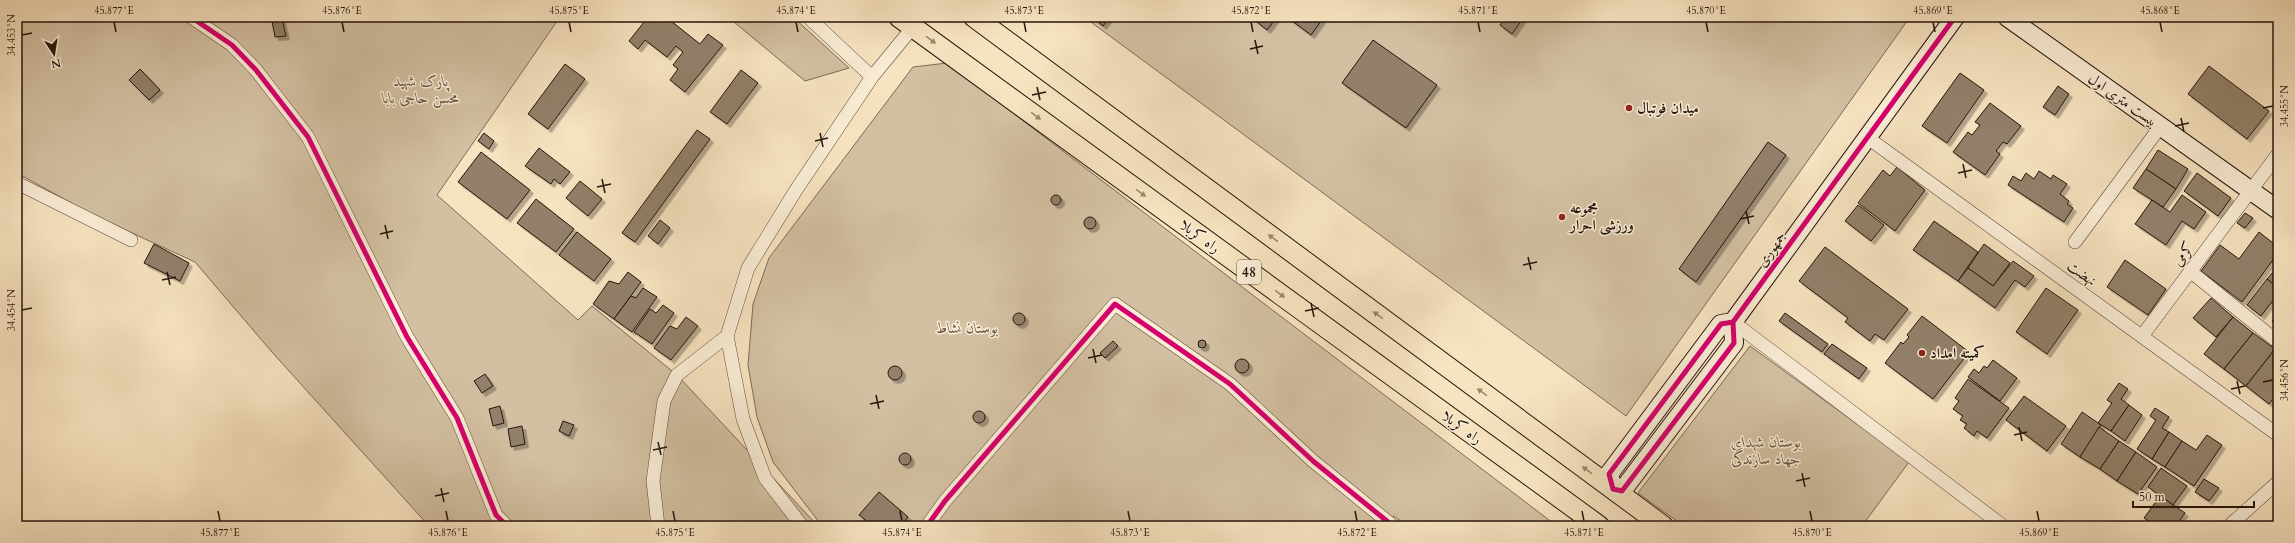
<svg xmlns="http://www.w3.org/2000/svg" width="2295" height="543" font-family="Cardo,Amiri,serif">
	<defs>
		<filter id="shadow"><feDropShadow dx="3.5" dy="3.5" stdDeviation="0" flood-color="#0004"/></filter>
	</defs>
	<rect width="100%" height="100%" fill="#f7e3c0"/>
	<filter id="stains"><feTurbulence type="fractalNoise" baseFrequency=".005" numOctaves="4"/><feColorMatrix values="0 0 0 0 .2 0 0 0 0 .09 0 0 0 0 .02 0 0 0 .5 -.17"/></filter>
	<radialGradient id="worn" r=".72"><stop offset=".6" stop-color="#630" stop-opacity="0"/><stop offset="1" stop-color="#630" stop-opacity=".3"/></radialGradient>
	<g fill="#d3c0a2" stroke="#7c6a58">
		<polygon points="17,17 560,17 437,195 578,320 592,306 677,375 818,526 429,526 271,351 195,262 91,214 17,173"/>
		<polygon points="728,17 793,17 849,68 805,81"/>
		<polygon points="1084,17 1910,17 1626,416"/>
		<polygon points="947,63 1557,526 1407,526 1394,516 1384,526 822,526 773,462 757,417 748,365 753,304 769,258 913,67"/>
		<polygon points="1750,346 1909,462 1862,526 1684,526 1638,493"/>
	</g>
	<g fill="#92806a" stroke="#24150d" filter="url(#shadow)">
		<polygon points="648,17 666,17 700,44 708,34 723,45 685,92 670,80 678,69 673,65 683,52 676,46 667,57 645,40 638,49 629,41"/>
		<polygon points="1092,17 1110,17 1103,26"/>
		<polygon points="1251,17 1277,17 1267,30"/>
		<polygon points="1287,17 1324,17 1311,35"/>
		<polygon points="1506,17 1524,17 1512,34 1500,25"/>
		<polygon points="282,19 286,36 275,37 272,21"/>
		<polygon points="1373,40 1437,85 1406,128 1342,83"/>
		<polygon points="565,64 585,79 548,129 528,114"/>
		<polygon points="2209,66 2269,111 2247,139 2188,94"/>
		<polygon points="140,69 160,90 149,100 129,80"/>
		<polygon points="741,70 758,83 727,124 710,112"/>
		<polygon points="1960,73 1984,90 1947,143 1922,126"/>
		<polygon points="2058,86 2069,94 2055,115 2043,107"/>
		<polygon points="1990,103 2021,126 2007,144 2003,142 1996,151 2000,154 1985,175 1953,152 1968,132 1972,135 1980,125 1975,122"/>
		<polygon points="697,130 710,139 635,242 622,233"/>
		<polygon points="484,133 494,141 489,149 478,141"/>
		<polygon points="1768,142 1786,155 1696,282 1679,269"/>
		<polygon points="539,148 570,172 560,184 554,179 551,184 525,166"/>
		<polygon points="2158,150 2188,169 2176,189 2146,169"/>
		<polygon points="481,152 530,190 507,219 458,182"/>
		<polygon points="1897,167 1925,190 1895,231 1858,203 1883,170 1890,176"/>
		<polygon points="2146,169 2176,189 2163,207 2133,188"/>
		<polygon points="2039,171 2051,179 2053,175 2067,184 2060,194 2069,201 2067,204 2073,208 2064,222 2008,185 2013,176 2021,181 2026,173 2034,179"/>
		<polygon points="2197,173 2231,198 2218,216 2184,191"/>
		<polygon points="580,181 602,199 588,216 566,198"/>
		<circle cx="1056" cy="200" r="5"/>
		<polygon points="2182,195 2206,212 2194,229 2182,221 2166,245 2135,224 2152,200 2170,212"/>
		<polygon points="536,199 574,229 556,252 517,223"/>
		<polygon points="1858,205 1884,225 1871,241 1845,221"/>
		<polygon points="2245,213 2253,218 2245,228 2237,223"/>
		<circle cx="1090" cy="223" r="6"/>
		<polygon points="660,220 670,228 658,244 648,236"/>
		<polygon points="1934,221 1978,252 1958,281 1913,250"/>
		<polygon points="577,232 611,259 594,281 559,255"/>
		<polygon points="2259,232 2278,247 2278,253 2242,302 2201,271 2220,245 2239,259"/>
		<polygon points="154,244 189,263 180,281 144,263"/>
		<polygon points="1984,244 2010,263 1993,286 1968,268"/>
		<polygon points="1825,247 1908,309 1884,340 1875,334 1870,341 1845,322 1848,318 1799,281"/>
		<polygon points="2125,260 2166,289 2148,315 2107,287"/>
		<polygon points="2013,261 2034,276 2025,287 2015,280 1995,308 1958,281 1968,268 1993,286"/>
		<polygon points="2278,266 2278,288 2267,279"/>
		<polygon points="628,272 641,282 614,319 593,304 609,281 619,284"/>
		<polygon points="2267,279 2278,288 2278,294 2261,316 2247,305"/>
		<polygon points="643,288 657,297 632,332 614,319 631,296 636,298"/>
		<polygon points="2046,288 2078,310 2047,354 2016,332"/>
		<polygon points="2211,298 2233,317 2216,337 2193,318"/>
		<polygon points="663,305 674,313 652,344 634,332 650,309 656,313"/>
		<circle cx="1019" cy="319" r="6"/>
		<polygon points="1785,313 1828,344 1822,352 1779,321"/>
		<polygon points="2278,313 2278,325 2272,321"/>
		<polygon points="1922,316 1969,352 1933,399 1885,363 1901,342 1903,344 1909,337 1907,335"/>
		<polygon points="686,317 698,326 671,360 654,348 670,326 677,329"/>
		<polygon points="2233,317 2253,333 2224,369 2204,354"/>
		<polygon points="2253,333 2275,349 2246,386 2224,369"/>
		<circle cx="1202" cy="344" r="4"/>
		<polygon points="1113,341 1118,346 1105,358 1100,353"/>
		<polygon points="1832,344 1867,368 1859,379 1824,354"/>
		<polygon points="2275,349 2278,352 2278,393 2269,404 2246,386"/>
		<circle cx="1242" cy="366" r="7"/>
		<polygon points="1993,360 2017,378 2000,401 1968,377 1974,369 1979,373 1984,366 1987,368"/>
		<circle cx="895" cy="373" r="7"/>
		<polygon points="485,374 493,386 482,393 474,381"/>
		<polygon points="1968,379 2009,408 1987,438 1977,431 1974,436 1964,428 1967,424 1960,420 1963,416 1953,409 1959,401 1955,398"/>
		<polygon points="2119,383 2128,389 2121,399 2129,405 2111,431 2098,423 2112,403 2107,400"/>
		<polygon points="2024,396 2066,426 2047,451 2006,420"/>
		<polygon points="2129,405 2142,415 2125,441 2111,431"/>
		<polygon points="500,406 504,423 493,426 489,409"/>
		<polygon points="2155,408 2169,417 2162,428 2169,432 2152,459 2137,449 2156,420 2150,416"/>
		<circle cx="979" cy="417" r="6"/>
		<polygon points="2082,412 2101,425 2080,457 2061,444"/>
		<polygon points="563,421 574,425 569,436 559,431"/>
		<polygon points="522,426 525,444 511,447 508,429"/>
		<polygon points="2099,427 2119,441 2100,469 2080,457"/>
		<polygon points="2169,432 2182,441 2165,467 2152,459"/>
		<polygon points="2207,435 2222,445 2194,486 2165,467 2182,441 2196,450"/>
		<polygon points="2119,441 2136,452 2117,481 2100,469"/>
		<polygon points="2136,452 2157,467 2138,494 2117,481"/>
		<circle cx="905" cy="459" r="6"/>
		<polygon points="2161,468 2187,486 2173,505 2148,487"/>
		<polygon points="2204,479 2219,488 2209,501 2195,492"/>
		<polygon points="879,492 908,517 900,526 873,526 859,515"/>
		<polygon points="2160,496 2185,513 2176,526 2156,526 2144,518"/>
	</g>
	<g fill="none" stroke-linecap="round" stroke-linejoin="round">
		<defs>
			<g id="street">
				<polyline points="191,17 232,45 256,70 308,137 407,337 457,418 496,515 507,526"/>
				<polyline points="808,17 872,77"/>
				<polyline points="1868,138 2278,435"/>
				<polyline points="17,183 131,240"/>
				<polyline points="2075,242 2160,127"/>
				<polyline points="2190,271 2278,342"/>
				<polyline points="1733,322 2003,526"/>
				<polyline points="727,336 743,419 765,478 802,526"/>
				<polyline points="2142,336 2278,154"/>
				<polyline points="658,526 653,481 664,401 677,375 727,336 748,268 796,190 872,77 913,27"/>
				<polyline points="927,526 945,501 1115,304 1230,384 1313,461 1393,526"/>
				<polyline points="2229,526 2278,482"/>
			</g>
			<g id="secondary">
				<polyline points="2007,17 2278,210"/>
				<polyline points="1733,322 1734,343 1622,491 1613,489 1609,474 1721,324 1733,322 1955,17"/>
			</g>
			<g id="primary">
				<polyline points="899,17 1599,526"/>
				<polyline points="974,17 1663,526"/>
			</g>
		</defs>
		<use href="#street" stroke="#59483a" stroke-width="14"/>
		<use href="#secondary" stroke="#24150d" stroke-width="20"/>
		<use href="#primary" stroke="#24150d" stroke-width="22"/>
		<use href="#street" stroke="#faedd6" stroke-width="13"/>
		<use href="#secondary" stroke="#faedd6" stroke-width="18"/>
		<use href="#primary" stroke="#f7e3c0" stroke-width="20"/>
		<defs>
			<g id="cycleway">
				<polyline points="191,17 232,45 256,70 308,137 407,337 457,418 496,515 507,526"/>
				<polyline points="1733,322 1734,343 1622,491 1613,489 1609,474 1721,324 1733,322 1955,17"/>
				<polyline points="927,526 945,501 1115,304 1230,384 1313,461 1393,526"/>
			</g>
		</defs>
		<use href="#cycleway" stroke="#faedd6" stroke-width="8"/>
		<use href="#cycleway" stroke="#d6006c" stroke-width="5"/>
	</g>
	<defs><path id="oneway-solid" d="M-6-.8H1V-3.2L6.5 0L1 3.2V.8H-6Z"/></defs>
	<g fill="#98866f">
		<use href="#oneway-solid" transform="translate(931 40) rotate(36)"/>
		<use href="#oneway-solid" transform="translate(1036 116) rotate(36)"/>
		<use href="#oneway-solid" transform="translate(1141 193) rotate(36)"/>
		<use href="#oneway-solid" transform="translate(1273 238) rotate(-144)"/>
		<use href="#oneway-solid" transform="translate(1280 294) rotate(36)"/>
		<use href="#oneway-solid" transform="translate(1378 315) rotate(-144)"/>
		<use href="#oneway-solid" transform="translate(1482 392) rotate(-144)"/>
		<use href="#oneway-solid" transform="translate(1587 470) rotate(-144)"/>
	</g>
	<path fill="none" stroke="#24150d" stroke-width="1.5" d="M114 22 116 32M342 22 344 32M569 22 571 32M796 22 798 32M1024 22 1026 32M1251 22 1253 32M1478 22 1480 32M1706 22 1708 32M1933 22 1935 32M2160 22 2162 32M22 35 32 33M1255 40 1258 54M1250 49 1263 46M1037 87 1040 100M1032 95 1046 92M2263 108 2273 106M2181 118 2184 132M2175 126 2189 123M820 133 823 147M815 141 828 138M1963 164 1966 178M1958 173 1972 170M602 179 605 193M597 187 611 184M1746 211 1749 224M1740 219 1754 216M385 225 388 239M380 234 393 231M1528 257 1531 270M1523 265 1537 262M167 272 170 285M162 280 176 277M1311 303 1314 317M22 310 32 308M1305 311 1319 308M1093 349 1096 363M1088 358 1102 355M2237 381 2240 394M2263 382 2273 380M2231 389 2245 386M876 395 879 409M870 404 884 401M2019 427 2022 441M2014 435 2027 432M658 442 661 455M653 450 667 447M1802 473 1805 487M1796 481 1810 478M441 488 444 502M435 496 449 493M218 511 220 521M446 511 448 521M673 511 675 521M900 511 902 521M1128 511 1130 521M1355 511 1357 521M1582 511 1584 521M1810 511 1812 521M2037 511 2039 521"/>
	<g fill="#8f2418" stroke="#faedd6" stroke-width="1.5">
		<circle cx="1629" cy="108" r="4"/>
		<circle cx="1562" cy="217" r="4"/>
		<circle cx="1922" cy="353" r="4"/>
	</g>
	<g text-anchor="middle" dominant-baseline="central" stroke-width="3" stroke-linejoin="round" paint-order="stroke">
		<rect fill="#faedd6" stroke="#645649" stroke-width="1" x="1237" y="260" width="24" height="24" rx="3"/>
		<g font-size="14" font-weight="bold" fill="#24150d">
			<text x="1249" y="272">48</text>
		</g>
		<g font-size="15" font-style="italic" fill="#615141" stroke="#faedd6">
			<text x="421" y="81">پارک شهید<tspan x="421" dy="17">محسن حاجی بابا</tspan></text>
			<text x="967" y="328">بوستان نشاط</text>
			<text x="1766" y="442">بوستان شهدای<tspan x="1766" dy="17">جهاد سازندگی</tspan></text>
		</g>
		<g font-size="15" fill="#24150d" stroke="#faedd6">
			<text transform="translate(2123 100) rotate(35)">بیست متری اول</text>
			<text transform="translate(1200 236) rotate(36)">راه کربلا</text>
			<text transform="translate(1771 249) rotate(-54)">جمهوری</text>
			<text transform="translate(2183 254) rotate(-54)">کرمی</text>
			<text transform="translate(2082 273) rotate(36)">نهضت</text>
			<text transform="translate(1462 427) rotate(36)">راه کربلا</text>
		</g>
		<g font-size="15" font-weight="bold" fill="#24150d" stroke="#faedd6" text-anchor="start">
			<text x="1637" y="108">میدان فوتبال</text>
			<text x="1570" y="208">مجموعه<tspan x="1570" dy="17">ورزشی احرار</tspan></text>
			<text x="1930" y="353">کمیته امداد</text>
		</g>
	</g>
	<rect width="2295" height="543" fill="none" stroke="#f7e3c0" stroke-width="44"/>
	<g transform="translate(54 54) rotate(168)" stroke="#faedd6" stroke-width="3" paint-order="stroke">
	<path d="M0-3L7 15L0 10L-7 15Z" fill="#24150d"/>
	<text y="-6" font-size="11" font-weight="bold" text-anchor="middle" fill="#24150d">N</text>
	</g>
	<path d="M2133 501v6h121v-6" fill="none" stroke="#24150d" stroke-width="2"/>
	<text x="2139" y="501" font-size="12" fill="#24150d" stroke="#faedd6" stroke-width="3" paint-order="stroke">50 m</text>
	<rect x="22" y="22" width="2251" height="499" fill="none" stroke="#24150d" stroke-width="1.5"/>
	<g font-size="10" text-anchor="middle" fill="#24150d">
		<text x="114" y="14">45.877°E</text>
		<text x="342" y="14">45.876°E</text>
		<text x="569" y="14">45.875°E</text>
		<text x="796" y="14">45.874°E</text>
		<text x="1024" y="14">45.873°E</text>
		<text x="1251" y="14">45.872°E</text>
		<text x="1478" y="14">45.871°E</text>
		<text x="1706" y="14">45.870°E</text>
		<text x="1933" y="14">45.869°E</text>
		<text x="2160" y="14">45.868°E</text>
		<text transform="translate(11 35) rotate(-90)" y="4">34.453°N</text>
		<text transform="translate(2284 106) rotate(-90)" y="4">34.455°N</text>
		<text transform="translate(11 310) rotate(-90)" y="4">34.454°N</text>
		<text transform="translate(2284 380) rotate(-90)" y="4">34.456°N</text>
		<text x="220" y="536">45.877°E</text>
		<text x="448" y="536">45.876°E</text>
		<text x="675" y="536">45.875°E</text>
		<text x="902" y="536">45.874°E</text>
		<text x="1130" y="536">45.873°E</text>
		<text x="1357" y="536">45.872°E</text>
		<text x="1584" y="536">45.871°E</text>
		<text x="1812" y="536">45.870°E</text>
		<text x="2039" y="536">45.869°E</text>
	</g>
	<rect width="100%" height="100%" filter="url(#stains)"/>
	<rect width="100%" height="100%" fill="url(#worn)"/>
</svg>
